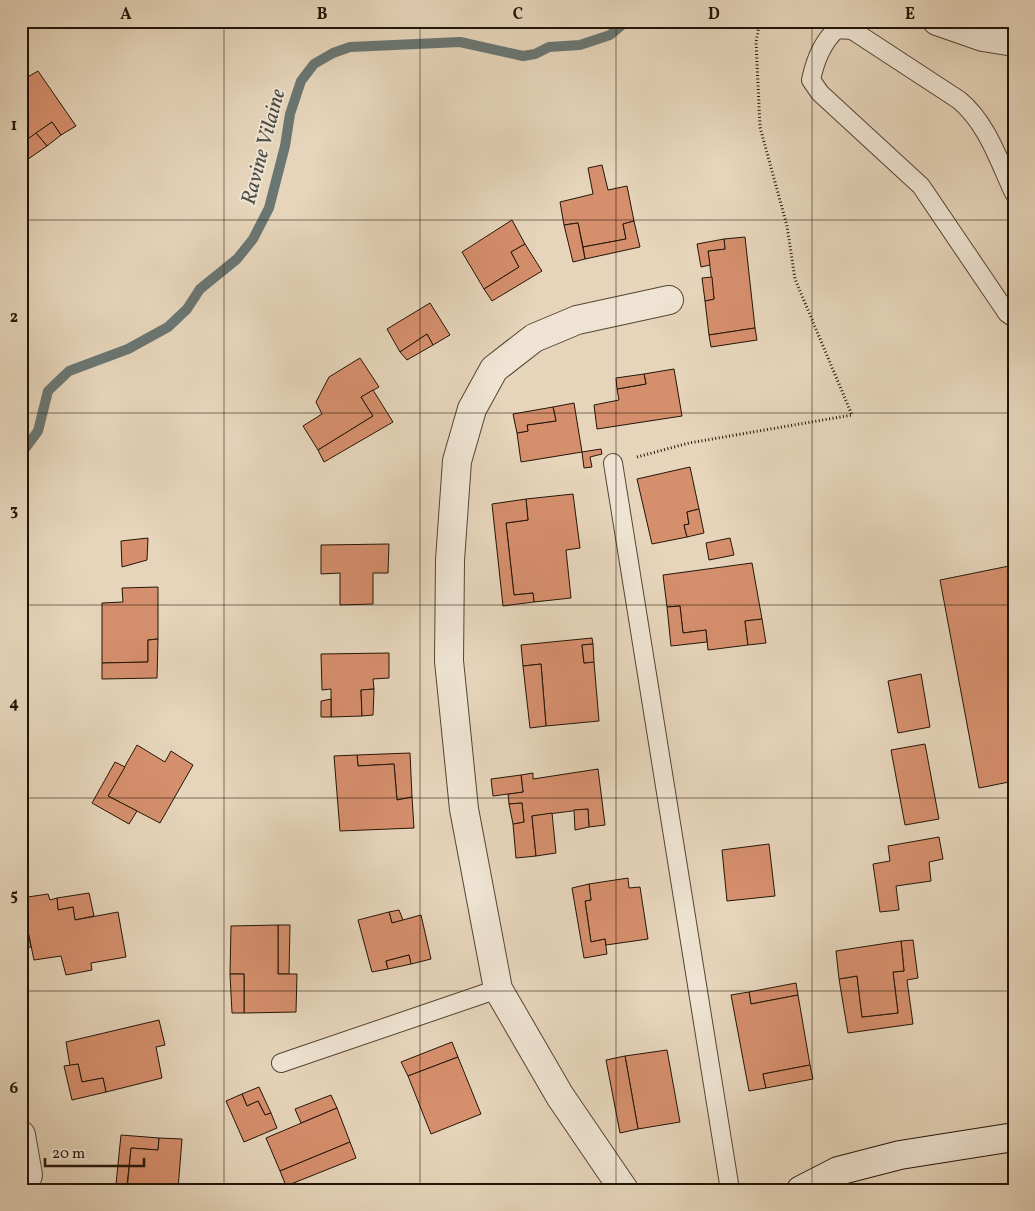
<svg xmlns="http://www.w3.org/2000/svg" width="1035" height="1211" font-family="Vollkorn,serif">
	<rect width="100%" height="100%" fill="#e6d5bb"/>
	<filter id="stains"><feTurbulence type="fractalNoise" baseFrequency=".004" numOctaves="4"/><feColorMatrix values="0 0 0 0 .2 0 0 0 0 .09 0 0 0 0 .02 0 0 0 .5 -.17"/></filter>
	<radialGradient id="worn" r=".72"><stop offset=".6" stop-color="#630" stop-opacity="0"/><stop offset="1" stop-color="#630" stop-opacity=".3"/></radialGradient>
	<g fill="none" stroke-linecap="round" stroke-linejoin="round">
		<polyline stroke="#6a7672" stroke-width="10" points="21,454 38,431 48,391 69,371 128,349 168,327 187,309 200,289 237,259 253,239 269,208 285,146 290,114 301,81 314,64 333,53 350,47 460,42 523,56 535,54 549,47 580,45 610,35 627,21"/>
	</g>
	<g fill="#d68f6d" stroke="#231507">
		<polygon points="38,71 76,126 61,135 52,122 21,144 21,103 26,100 21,91 21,81"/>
		<polygon points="52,122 61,135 47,146 36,133"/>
		<polygon points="36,133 47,146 21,164 21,144"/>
		<polygon points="602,165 608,190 627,186 634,221 623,224 626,239 583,247 578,223 564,225 560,202 593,194 588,168"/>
		<polygon points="512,220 525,244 511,252 519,267 484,289 462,252"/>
		<polygon points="634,221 640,247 585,259 583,247 626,239 623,224"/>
		<polygon points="578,223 585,259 573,262 564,225"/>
		<polygon points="745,237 755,328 709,335 705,301 714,299 708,251 725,249 724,239"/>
		<polygon points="724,239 725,249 708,251 710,265 701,267 697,244"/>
		<polygon points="525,244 542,271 492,301 484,289 519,267 511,252"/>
		<polygon points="712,277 714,299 705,301 702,278"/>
		<polygon points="430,303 450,335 433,345 427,334 400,352 387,329"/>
		<polygon points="755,328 757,340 711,347 709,335"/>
		<polygon points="427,334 433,345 407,360 400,352"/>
		<polygon points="360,358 379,387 361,397 373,416 318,450 303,426 322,414 316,402 329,377"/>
		<polygon points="674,369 682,416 597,429 594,405 619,400 617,389 646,384 644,374"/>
		<polygon points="644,374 646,384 617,389 616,378"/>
		<polygon points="373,390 393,422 324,462 318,450 373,416 361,397"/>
		<polygon points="574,403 582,452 521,462 517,433 528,431 527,425 556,421 553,407"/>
		<polygon points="553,407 556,421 527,425 528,431 517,433 513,414"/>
		<polygon points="601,449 602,454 590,457 592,467 584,468 582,452"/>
		<polygon points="690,467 699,509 687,512 689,524 684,525 687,537 652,544 637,479"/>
		<polygon points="573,494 580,548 566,550 571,598 534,602 533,593 514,595 506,523 528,520 526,499"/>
		<polygon points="526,499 528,520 506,523 514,595 533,593 534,602 503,606 492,504"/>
		<polygon points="699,509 704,533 687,537 684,525 689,524 687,512"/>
		<polygon points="148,538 147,560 122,567 121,541"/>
		<polygon points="730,538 734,555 709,560 706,543"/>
		<polygon points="389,544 388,573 373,573 373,604 340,605 340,573 321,574 321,545"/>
		<polygon points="752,563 762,619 745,621 748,645 708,650 706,630 683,633 680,606 667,607 663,575"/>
		<polygon points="1014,565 1014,781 979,788 940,580"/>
		<polygon points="158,587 158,639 148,640 148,662 102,663 102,603 123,602 122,588"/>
		<polygon points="680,606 683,633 706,630 707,642 671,646 667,607"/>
		<polygon points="762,619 766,643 748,645 745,621"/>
		<polygon points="592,638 593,644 582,645 584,663 594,662 599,721 546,726 541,664 523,666 521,645"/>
		<polygon points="158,639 157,678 102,679 102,663 148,662 148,640"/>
		<polygon points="593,644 594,662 584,663 582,645"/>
		<polygon points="389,653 389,678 373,679 374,689 361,690 362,716 331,717 331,689 322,690 321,654"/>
		<polygon points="541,664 546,726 530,728 523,666"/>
		<polygon points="921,674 930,727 898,733 888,681"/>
		<polygon points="374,689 373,715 362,716 361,690"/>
		<polygon points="331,699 331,717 321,717 321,701"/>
		<polygon points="925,744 939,819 905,825 891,750"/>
		<polygon points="137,745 165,762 171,751 193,765 160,823 108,796"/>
		<polygon points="410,753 412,797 397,800 394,764 358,766 357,755"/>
		<polygon points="357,755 358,766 394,764 397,800 412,797 414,828 340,831 334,756"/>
		<polygon points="115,762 125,767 108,796 137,811 129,824 92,803"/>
		<polygon points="598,769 605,825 589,827 588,809 532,816 536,856 516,858 513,824 524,822 522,803 509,804 508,794 523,792 521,775 533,773 533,779"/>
		<polygon points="521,775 523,792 493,796 491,779"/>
		<polygon points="522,803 524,822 513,824 509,804"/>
		<polygon points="588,809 589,827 575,830 574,810"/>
		<polygon points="552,813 556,853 536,856 532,816"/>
		<polygon points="939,837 943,859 929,862 931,881 896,886 899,910 880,912 873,864 890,861 888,846"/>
		<polygon points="769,844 775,896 727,901 722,850"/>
		<polygon points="628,878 629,888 640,887 648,939 606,945 605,939 591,942 585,901 591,900 589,884"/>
		<polygon points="589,884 591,900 585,901 591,942 605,939 607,954 584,958 572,888"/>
		<polygon points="89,893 94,916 75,920 73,907 58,910 57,898"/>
		<polygon points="48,894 50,900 57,898 58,910 73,907 75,920 118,912 126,957 91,963 92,970 66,975 61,956 34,960 21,898"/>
		<polygon points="399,910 403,920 392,923 389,912"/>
		<polygon points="389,912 392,923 421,915 431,959 411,964 409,955 386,961 388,969 372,972 358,920"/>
		<polygon points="25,916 31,947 21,949 21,917"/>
		<polygon points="278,925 290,925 289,974 278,974"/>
		<polygon points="278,925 278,974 297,974 296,1012 244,1013 244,974 230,974 231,926"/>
		<polygon points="913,940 918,978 907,980 913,1024 848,1033 839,979 857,976 862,1017 898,1013 893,972 904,971 901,941"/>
		<polygon points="901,941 904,971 893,972 898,1013 862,1017 857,976 839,979 836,951"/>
		<polygon points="409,955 411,964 388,969 386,961"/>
		<polygon points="230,974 244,974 244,1013 232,1013"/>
		<polygon points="796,983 798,995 751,1004 749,992"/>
		<polygon points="749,992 751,1004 798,995 810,1065 763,1074 766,1088 749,1091 731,995"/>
		<polygon points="159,1020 165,1045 156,1047 162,1078 106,1092 103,1078 82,1082 78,1064 70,1066 66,1042"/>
		<polygon points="452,1042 458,1057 408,1076 401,1062"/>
		<polygon points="667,1050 680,1122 638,1129 625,1056"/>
		<polygon points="625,1056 638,1129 620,1133 606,1060"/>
		<polygon points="458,1057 481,1114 431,1134 408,1076"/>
		<polygon points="78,1064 82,1082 103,1078 106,1092 72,1100 64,1066"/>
		<polygon points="810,1065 813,1079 766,1088 763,1074"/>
		<polygon points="259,1087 271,1113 265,1115 258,1101 247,1106 242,1094"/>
		<polygon points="242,1094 247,1106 258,1101 265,1115 271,1113 277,1128 244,1142 226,1101"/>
		<polygon points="331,1095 337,1108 301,1123 295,1109"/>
		<polygon points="337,1108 350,1142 280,1171 266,1138"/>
		<polygon points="121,1135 159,1138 158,1150 131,1148 127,1185 116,1184"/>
		<polygon points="159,1138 182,1139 178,1189 183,1190 127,1190 131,1148 158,1150"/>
		<polygon points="350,1142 356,1158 286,1186 280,1171"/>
	</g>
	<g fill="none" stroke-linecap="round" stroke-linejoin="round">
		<defs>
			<g id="lane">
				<path d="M1014 193C999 161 987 123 959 100L852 30 837 29C822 42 815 61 811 80L820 93 921 186 1007 313 1014 318"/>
				<polyline points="613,463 730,1190"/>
				<polyline points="281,1063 498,989"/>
			</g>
			<g id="street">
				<polyline points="937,21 983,37 1014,42"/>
				<polyline points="21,1135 28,1175 22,1190"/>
				<polyline points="624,1190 560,1096 498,989 464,809 449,661 450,560 457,461 472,409 494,369 534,338 577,320 669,300"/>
			</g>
			<polyline id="secondary" points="801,1190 838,1171 900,1155 1014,1137"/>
		</defs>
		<use href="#lane" stroke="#544534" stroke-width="20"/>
		<use href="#street" stroke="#544534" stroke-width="30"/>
		<use href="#secondary" stroke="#231507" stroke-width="30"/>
		<polyline stroke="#231507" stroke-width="3" stroke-dasharray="1 2.5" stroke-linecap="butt" points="637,457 689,443 852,415 795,279 787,226 760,127 756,42 760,21"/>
		<use href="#lane" stroke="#efe4d3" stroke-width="18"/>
		<use href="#street" stroke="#efe4d3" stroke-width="28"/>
		<use href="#secondary" stroke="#efe4d3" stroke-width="28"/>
	</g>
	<path fill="none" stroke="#231507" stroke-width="1" stroke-opacity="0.55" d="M224 21V1190M420 21V1190M616 21V1190M812 21V1190M21 220H1014M21 413H1014M21 605H1014M21 798H1014M21 991H1014"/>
	<g text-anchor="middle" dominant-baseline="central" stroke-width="4" stroke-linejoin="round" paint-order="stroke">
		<g font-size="21" font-style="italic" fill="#4c4d45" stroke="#efe4d3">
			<text transform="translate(264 147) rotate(-75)">Ravine Vilaine</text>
		</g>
	</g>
	<rect width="1035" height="1211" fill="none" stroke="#e6d5bb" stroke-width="55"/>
	<path d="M45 1158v8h99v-8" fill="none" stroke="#231507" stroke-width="2.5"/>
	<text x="52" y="1158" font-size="15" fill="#231507" stroke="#efe4d3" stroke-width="4" paint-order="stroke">20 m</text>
	<rect x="28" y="28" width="980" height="1156" fill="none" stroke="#231507" stroke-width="2"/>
	<g font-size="16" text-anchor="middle" font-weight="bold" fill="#231507">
		<text x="126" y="19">A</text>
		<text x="322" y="19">B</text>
		<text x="518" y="19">C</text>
		<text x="714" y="19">D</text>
		<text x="910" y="19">E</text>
		<text x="14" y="130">1</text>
		<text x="14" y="322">2</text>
		<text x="14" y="515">3</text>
		<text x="14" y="708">4</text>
		<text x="14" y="900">5</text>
		<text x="14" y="1093">6</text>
	</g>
	<rect width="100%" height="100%" filter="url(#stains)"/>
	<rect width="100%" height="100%" fill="url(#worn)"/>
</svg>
